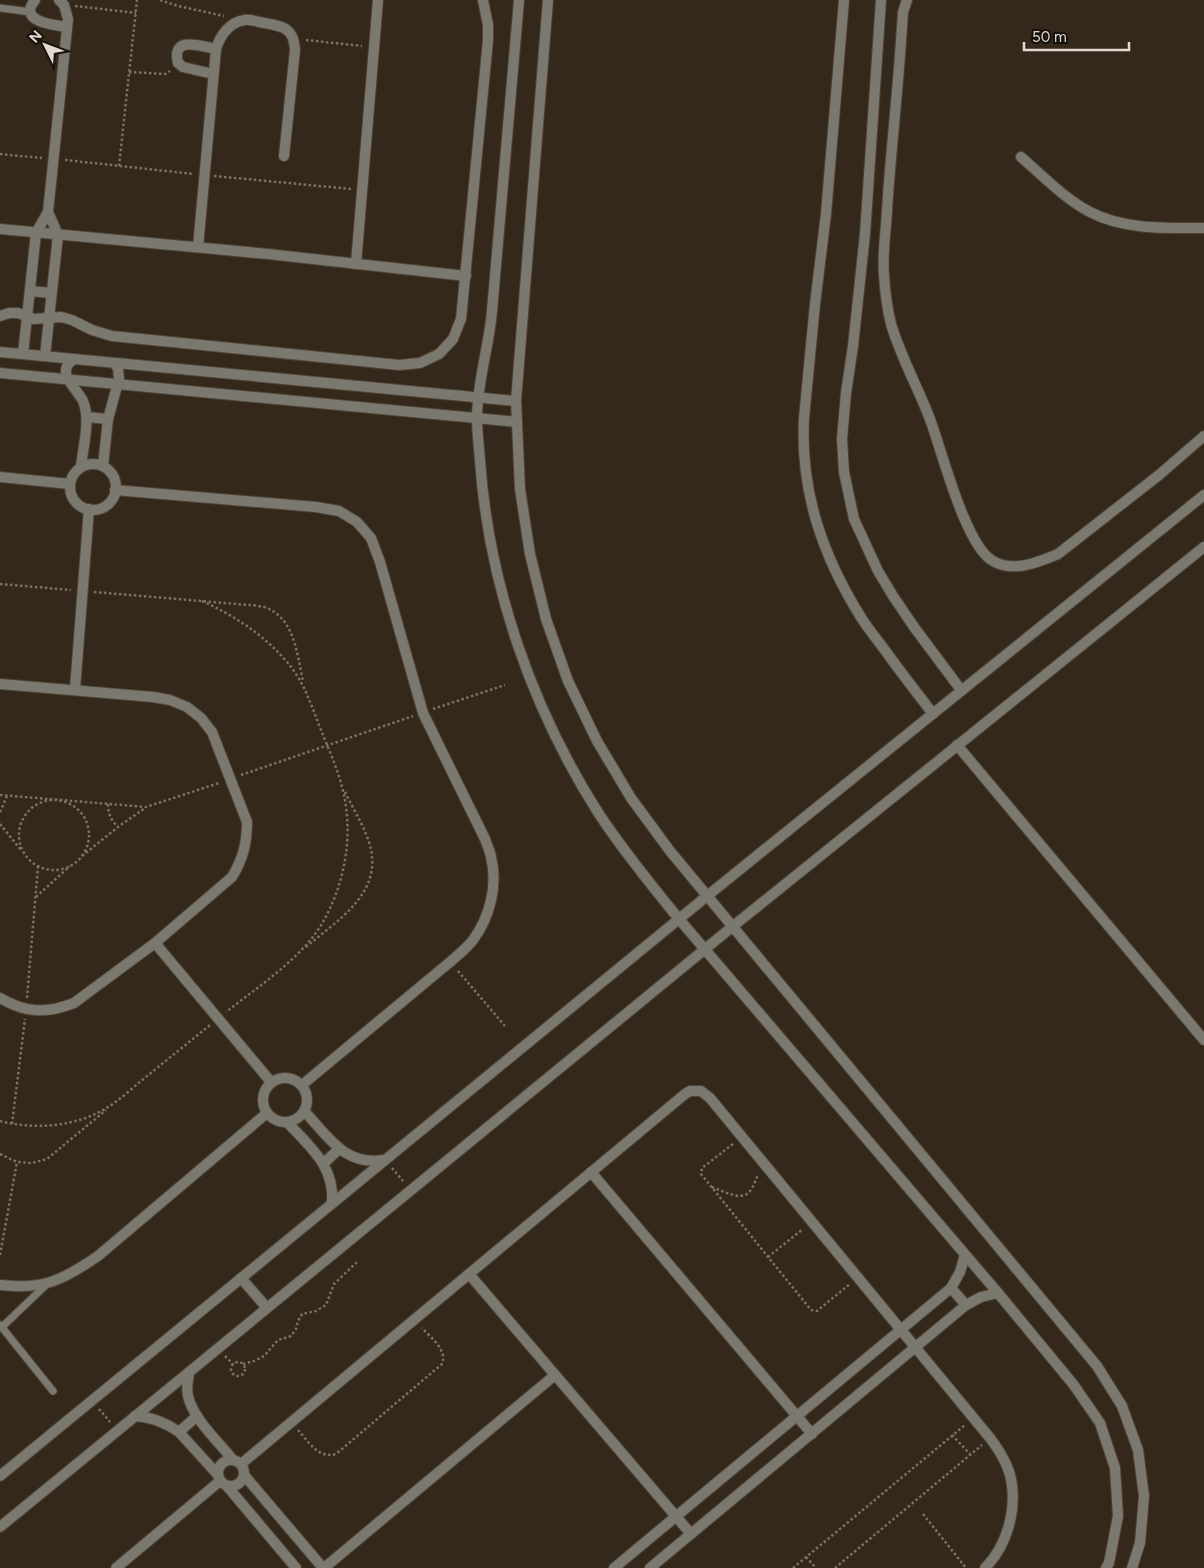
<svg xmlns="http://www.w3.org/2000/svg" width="1204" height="1568" font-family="Figtree,sans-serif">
	<rect width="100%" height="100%" fill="#33281a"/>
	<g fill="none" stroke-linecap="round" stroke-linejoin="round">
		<defs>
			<g id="lane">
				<polyline points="0,8 31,12"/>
				<polyline points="0,1325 53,1391"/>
				<polyline points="2,1327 47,1284"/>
			</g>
			<g id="street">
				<path d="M35 0C17 22 54 25 67 27"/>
				<path d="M519 0C510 104 501 208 492 311 489 347 477 382 477 418 477 432 479 447 480 461 489 586 532 709 599 814 623 850 651 885 679 919L998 1293 1073 1384 1100 1423 1115 1468 1118 1516 1109 1563 1106 1568"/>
				<polyline points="548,0 516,401 520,489 530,554 546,619 568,681 597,741 631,798 670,851 1097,1366 1122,1406 1138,1450 1144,1496 1140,1543 1132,1568"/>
				<path d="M844 0 826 214 815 304 804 418C800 492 823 557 862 619 870 631 879 642 887 653 902 674 918 694 933 714"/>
				<polyline points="881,0 865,234 853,346 846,393 842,439 844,472 854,519 878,571 893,596 914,627 961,690"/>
				<path d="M907 0 903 12C901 42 899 72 896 102 893 139 889 175 887 211 886 232 882 255 884 275 885 291 887 308 891 324 901 358 919 389 931 422 942 452 966 547 993 561 1013 573 1039 562 1058 554L1159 475 1204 436"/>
				<path d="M213 74 183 67 178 63C171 35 201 46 216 49"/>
				<path d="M1021 157C1043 176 1065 199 1090 212 1124 230 1167 228 1204 228"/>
				<polyline points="0,229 268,254 466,276"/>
				<path d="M198 247 216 49C220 36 229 22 245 20 250 19 258 22 264 23 283 26 294 28 295 50L284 156"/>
				<polyline points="356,264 378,0"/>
				<polyline points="30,291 51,293"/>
				<polyline points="0,316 9,313 18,313 34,319 61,317 72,320 92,330 112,336 399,365 420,363 439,354 453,339 461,319 488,40 488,25 483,0"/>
				<polyline points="0,352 516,401"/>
				<polyline points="23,354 36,233 48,212 68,19 64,5 59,0"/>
				<polyline points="45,356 58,235 48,212"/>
				<path d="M75 359C69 362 65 366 66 374 67 381 79 393 83 401 91 420 83 446 81 467"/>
				<polyline points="0,373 517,422"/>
				<polyline points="87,417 108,419"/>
				<circle cx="93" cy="487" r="23"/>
				<polyline points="103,466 108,419 119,379 118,368 114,363"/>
				<polyline points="0,477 70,484"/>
				<path d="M115 490 316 507 339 511 357 522 371 538 380 562 423 713 485 839C487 845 490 851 491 857 498 885 490 917 473 940 467 948 458 955 450 962L302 1085"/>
				<path d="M0 684 153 697 170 700 187 707 201 718 212 732 247 822C247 843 243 859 232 877L155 943 74 1003C46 1014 26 1013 0 998"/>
				<polyline points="75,689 89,509"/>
				<polyline points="957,745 1204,1040"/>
				<polyline points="155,943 271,1082"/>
				<circle cx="285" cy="1100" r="22"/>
				<path d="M304 1111C329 1137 344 1166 384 1160"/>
				<path d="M287 1122C310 1147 335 1166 332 1203"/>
				<polyline points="324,1163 339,1149"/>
				<polyline points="591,1172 812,1434"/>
				<polyline points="469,1274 691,1534"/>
				<polyline points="241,1278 267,1308"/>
				<path d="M0 1285C44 1290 63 1280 98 1256L267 1113"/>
				<polyline points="951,1288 966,1305"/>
				<path d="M189 1373C188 1381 186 1388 188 1396 193 1419 219 1442 233 1460"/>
				<path d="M135 1416C152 1417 165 1422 179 1432L218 1475"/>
				<polyline points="179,1432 197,1416"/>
				<circle cx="231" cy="1473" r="13"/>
				<path d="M241 1464 685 1094 690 1091H701L710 1098 990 1438C999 1450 1008 1464 1011 1479 1017 1510 1007 1546 985 1568"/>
				<polyline points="244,1475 323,1568"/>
				<polyline points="0,1476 707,896 1204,495"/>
				<polyline points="227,1486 296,1568"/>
				<polyline points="0,1527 732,927 1204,547"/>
				<polyline points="116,1568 220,1481"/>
				<polyline points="324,1568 555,1375"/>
				<polyline points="614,1568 951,1288 960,1272 965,1255"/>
				<polyline points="650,1568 966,1305 981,1297 998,1293"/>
			</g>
		</defs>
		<use href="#lane" stroke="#4f4437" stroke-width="9"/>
		<use href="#street" stroke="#4f4437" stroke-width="12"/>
		<g stroke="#7b7266" stroke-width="2.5" stroke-dasharray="2.5 2.5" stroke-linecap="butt">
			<polyline points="160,0 178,6 224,16"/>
			<polyline points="75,6 136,13"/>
			<polyline points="306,40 362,46"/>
			<polyline points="129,72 165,74 170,71"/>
			<polyline points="0,154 42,158"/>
			<polyline points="65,160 194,174"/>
			<polyline points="119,166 137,0"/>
			<polyline points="214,176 351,189"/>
			<polyline points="0,584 71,590"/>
			<path d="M94 592 248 605C253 605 259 606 264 607 295 617 297 655 303 681"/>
			<path d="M202 601C235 616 264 635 287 662 305 683 311 705 321 730 328 748 337 767 342 787 354 832 346 881 323 922 303 957 258 987 226 1012"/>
			<polyline points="433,709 505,685"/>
			<polyline points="241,775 413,716"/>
			<polyline points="0,795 146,807 219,783"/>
			<circle cx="54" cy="835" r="35"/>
			<path d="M108 804C108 814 111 820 118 827"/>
			<polyline points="0,812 7,796"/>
			<polyline points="0,824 21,850"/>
			<polyline points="82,856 118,827 145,808"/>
			<polyline points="36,897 70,866"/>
			<path d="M306 947C339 919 385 892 369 842 363 824 352 807 344 790"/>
			<polyline points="458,971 505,1026"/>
			<polyline points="27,998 38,866"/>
			<path d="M0 1121C35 1130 77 1127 108 1107 120 1100 131 1089 141 1081 164 1062 187 1044 210 1025"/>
			<polyline points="12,1124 25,1019"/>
			<polyline points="733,1144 702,1168 701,1174 811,1310 817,1311 850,1284"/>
			<polyline points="0,1154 17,1162 32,1163 47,1159 106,1110"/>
			<polyline points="392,1168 403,1181"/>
			<path d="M712 1187C721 1190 740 1201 748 1193 753 1189 755 1181 758 1175"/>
			<polyline points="0,1255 17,1162"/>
			<polyline points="768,1257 803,1229"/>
			<polyline points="225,1356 233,1364"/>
			<circle cx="238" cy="1369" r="7"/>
			<polyline points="243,1364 254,1361 264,1356 278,1340 291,1336 296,1329 298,1321 302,1314 316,1311 326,1305 334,1284 357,1262"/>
			<polyline points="99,1409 110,1422"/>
			<path d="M298 1430C309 1442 318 1459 336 1454L442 1364C448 1350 430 1337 422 1328"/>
			<polyline points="952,1435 970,1454"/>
			<polyline points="923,1514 966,1568"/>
			<polyline points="806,1557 816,1568"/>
			<polyline points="793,1568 965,1425"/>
			<polyline points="835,1568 982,1445"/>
		</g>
		<use href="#lane" stroke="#7a786f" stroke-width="7"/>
		<use href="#street" stroke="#7a786f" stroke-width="10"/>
	</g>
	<g transform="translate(45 45) rotate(312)" stroke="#17120c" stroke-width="4" paint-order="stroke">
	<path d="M0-4L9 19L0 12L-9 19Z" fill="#e1dad1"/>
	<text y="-8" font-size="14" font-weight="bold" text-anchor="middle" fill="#e1dad1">N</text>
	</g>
	<path d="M1024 42v8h105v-8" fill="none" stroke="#e1dad1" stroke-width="2.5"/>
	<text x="1032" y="42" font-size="15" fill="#e1dad1" stroke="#17120c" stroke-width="4" paint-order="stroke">50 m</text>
</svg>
